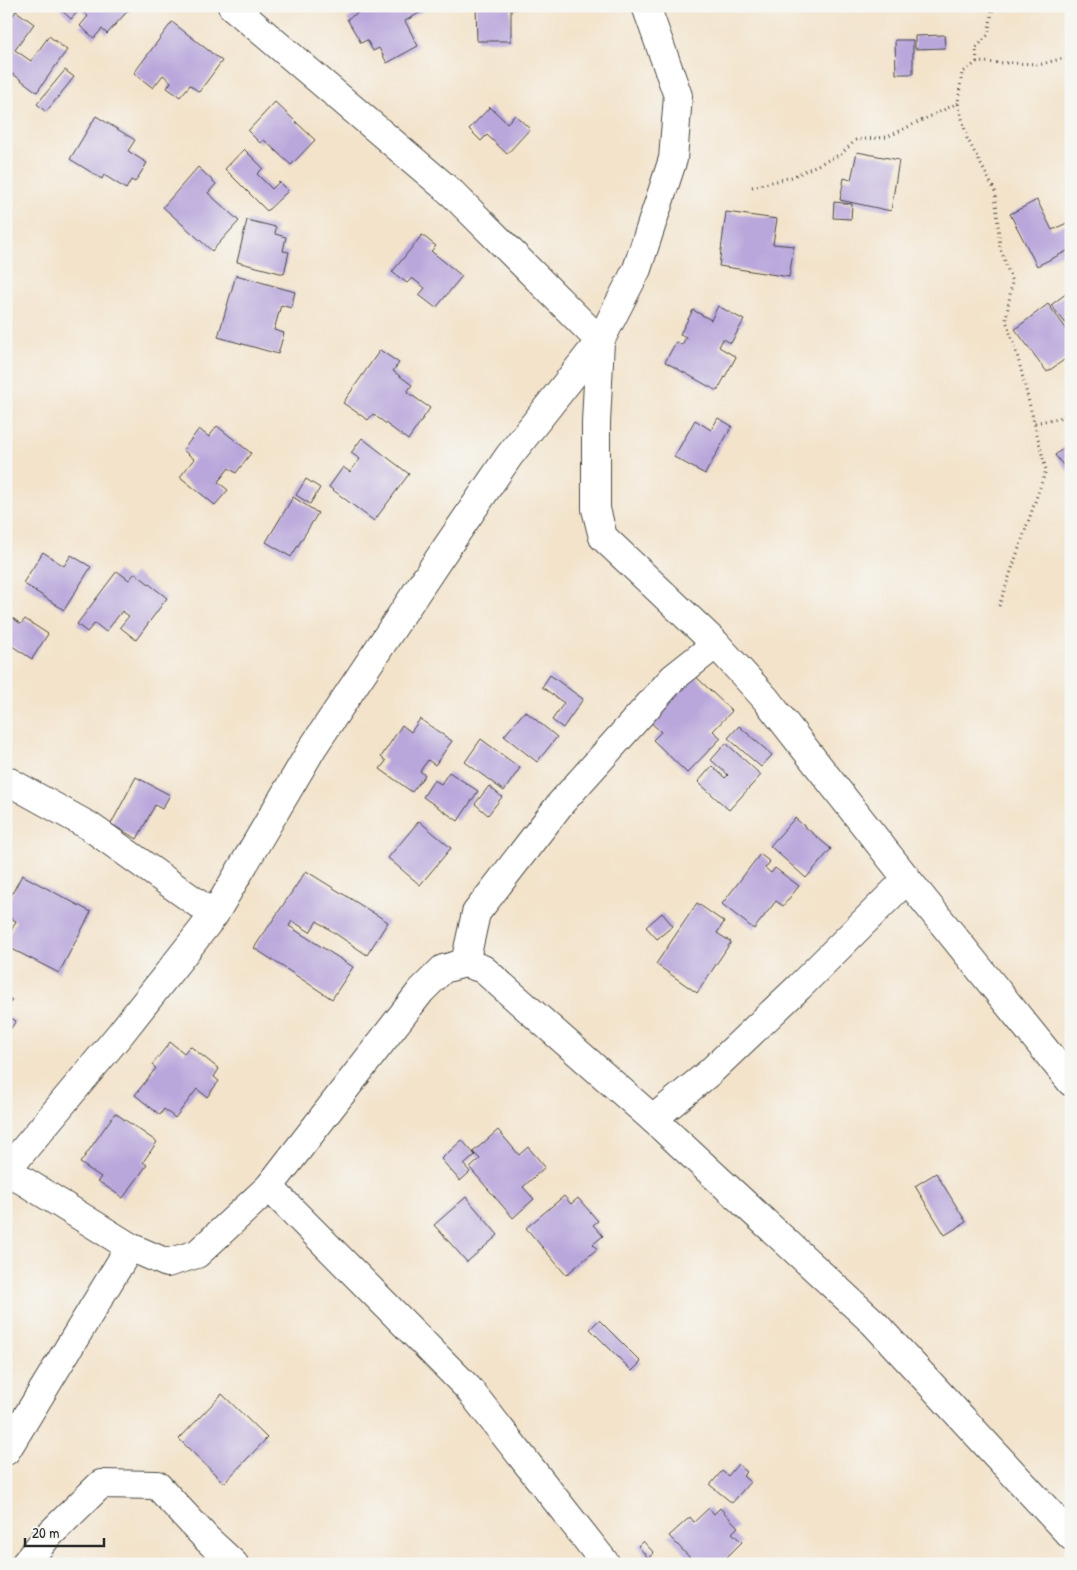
<svg xmlns="http://www.w3.org/2000/svg" width="1077" height="1570" font-family="'Patrick Hand',sans-serif">
	<rect width="100%" height="100%" fill="#f6f6f2"/>
	<filter id="ink" filterUnits="userSpaceOnUse"><feTurbulence type="fractalNoise" baseFrequency=".02" numOctaves="2"/><feDisplacementMap in="SourceGraphic" scale="10" xChannelSelector="R" yChannelSelector="G"/><feConvolveMatrix kernelMatrix="1 2 1 2 8 2 1 2 1" color-interpolation-filters="sRGB"/></filter>
	<filter id="wash" filterUnits="userSpaceOnUse"><feTurbulence type="fractalNoise" baseFrequency=".0096" numOctaves="4" result="noise"/><feDisplacementMap in="SourceGraphic" scale="20" xChannelSelector="R" yChannelSelector="G"/><feGaussianBlur stdDeviation="1.12" result="paint"/><feColorMatrix in="noise" values="0 0 0 0 0 0 0 0 0 0 0 0 0 0 0 0 0 1.4 0 .05"/><feComposite in="paint" operator="in"/></filter>
	<g filter="url(#wash)">
		<rect width="100%" height="100%" fill="#f3e3cb"/>
		<g id="blocks">
			<g fill="#b9a7db">
				<polygon points="57,6 132,6 107,34 102,29 94,38 80,26 88,16 80,9 71,19"/>
				<polygon points="370,6 432,6 405,21 418,46 387,63 379,48 373,51 367,40 361,43 347,19"/>
				<polygon points="476,6 518,6 518,9 511,9 511,41 477,41"/>
				<polygon points="16,11 34,24 15,50 31,61 49,36 67,50 37,92 13,74 6,83 6,24"/>
				<polygon points="172,22 222,61 199,92 190,85 180,97 167,88 171,82 163,75 153,88 134,73"/>
				<polygon points="944,35 945,48 915,49 915,36"/>
				<polygon points="895,40 913,40 913,74 896,74"/>
				<polygon points="65,70 74,77 46,112 37,104"/>
				<polygon points="275,102 315,140 291,165 264,140 260,143 248,131"/>
				<polygon points="490,107 507,123 515,115 530,129 507,154 487,135 481,141 469,129"/>
				<polygon points="96,116 135,140 128,151 147,163 135,182 131,180 126,189 104,175 102,179 70,159"/>
				<polygon points="244,149 263,168 257,174 272,189 279,182 288,191 267,211 225,169"/>
				<polygon points="857,152 899,160 891,211 840,200 844,178 851,180"/>
				<polygon points="198,167 216,184 208,193 239,221 212,251 163,207"/>
				<polygon points="1037,200 1052,230 1071,221 1071,249 1037,266 1010,214"/>
				<polygon points="834,202 852,204 851,219 833,218"/>
				<polygon points="726,212 777,219 773,244 794,246 789,277 719,266"/>
				<polygon points="247,220 276,227 275,234 286,237 283,251 289,252 284,274 237,262"/>
				<polygon points="422,235 436,246 431,251 462,276 436,308 419,295 425,288 412,278 407,283 392,272"/>
				<polygon points="236,275 295,292 291,308 281,305 274,330 284,333 278,354 218,337"/>
				<polygon points="1071,290 1071,330 1051,305"/>
				<polygon points="1048,304 1071,335 1071,355 1047,372 1015,329"/>
				<polygon points="718,306 744,320 731,343 723,339 719,347 736,357 717,391 665,362 676,342 682,345 686,337 680,334 693,310 711,320"/>
				<polygon points="380,350 399,363 393,371 412,385 407,392 430,408 408,440 373,414 368,420 343,403"/>
				<polygon points="718,418 732,426 705,474 674,457 695,420 711,430"/>
				<polygon points="217,426 251,453 236,473 229,468 218,482 228,490 215,505 180,477 194,459 183,450 199,429 209,437"/>
				<polygon points="362,438 409,474 374,521 329,487 343,467 350,472 360,459 351,453"/>
				<polygon points="1071,442 1071,475 1055,455"/>
				<polygon points="306,479 320,488 310,504 296,495"/>
				<polygon points="293,497 318,513 291,557 266,542"/>
				<polygon points="43,552 64,566 71,555 91,567 64,610 23,583"/>
				<polygon points="117,571 129,580 135,573 167,598 136,640 120,627 129,616 122,611 106,632 95,623 87,632 77,624"/>
				<polygon points="8,615 21,624 25,619 48,634 32,659 12,646 6,655 6,618"/>
				<polygon points="692,673 732,711 713,731 721,738 687,773 653,740 661,732 647,719"/>
				<polygon points="550,675 583,699 563,728 552,720 564,703 542,687"/>
				<polygon points="525,711 557,737 537,762 504,736"/>
				<polygon points="420,719 452,741 435,765 428,760 420,771 425,775 412,792 380,769 386,761 381,757 402,725 411,732"/>
				<polygon points="739,726 772,755 761,767 728,738"/>
				<polygon points="481,739 520,768 504,791 465,762"/>
				<polygon points="726,743 761,775 729,810 698,782 712,766 725,778 728,775 711,760"/>
				<polygon points="449,772 478,791 458,821 423,797 434,780 441,784"/>
				<polygon points="136,777 170,795 162,809 155,805 137,839 111,824"/>
				<polygon points="489,786 502,797 488,815 475,804"/>
				<polygon points="795,818 831,849 806,878 770,846"/>
				<polygon points="419,821 451,848 420,885 388,858"/>
				<polygon points="760,854 770,862 765,868 771,873 775,868 799,886 783,906 776,901 754,929 722,904"/>
				<polygon points="306,871 388,922 367,955 317,921 310,932 292,921 289,926 353,967 332,999 254,948"/>
				<polygon points="22,875 91,912 59,973 6,946 6,941 16,921 6,916 6,905"/>
				<polygon points="697,903 724,922 717,933 731,942 697,993 656,964"/>
				<polygon points="662,913 673,926 657,939 646,927"/>
				<polygon points="6,996 12,1000 6,1008"/>
				<polygon points="6,1015 16,1021 6,1035"/>
				<polygon points="170,1042 184,1053 190,1046 219,1069 214,1077 219,1081 207,1097 197,1089 175,1118 164,1109 160,1115 135,1095 156,1068 152,1065"/>
				<polygon points="115,1113 157,1142 143,1162 147,1165 123,1198 98,1181 101,1177 80,1163"/>
				<polygon points="498,1130 519,1155 528,1147 545,1167 523,1187 534,1199 513,1218 470,1168 480,1159 473,1152"/>
				<polygon points="462,1140 475,1155 464,1165 470,1172 460,1181 441,1159"/>
				<polygon points="936,1173 966,1222 945,1235 915,1186"/>
				<polygon points="564,1196 571,1204 578,1198 598,1221 593,1225 603,1236 593,1244 597,1249 566,1275 526,1228"/>
				<polygon points="466,1197 498,1235 467,1262 434,1225"/>
				<polygon points="599,1320 641,1362 632,1371 590,1329"/>
				<polygon points="222,1394 267,1438 224,1483 179,1439"/>
				<polygon points="738,1464 747,1472 743,1476 750,1482 732,1503 710,1485 722,1471 728,1476"/>
				<polygon points="709,1508 714,1514 720,1508 738,1527 732,1533 742,1542 720,1564 716,1559 711,1564 696,1564 669,1536 690,1517 694,1522"/>
				<polygon points="643,1541 654,1553 648,1558 638,1546"/>
			</g>
		</g>
	</g>
	<g filter="url(#ink)">
		<use href="#blocks" fill-opacity="0" stroke="#494743" stroke-width="1"/>
		<g fill="none" stroke-linecap="round" stroke-linejoin="round">
			<defs>
				<g id="minor">
					<polyline points="232,6 453,194 600,341 596,423 596,509 603,537 716,644 765,698 907,879 1071,1082"/>
					<polyline points="6,780 89,826 214,915"/>
					<polyline points="465,963 476,913 561,803 673,678 716,644"/>
					<polyline points="653,1119 710,1072 799,987 907,879"/>
					<polyline points="6,1170 130,1247 167,1263 197,1254 269,1187 421,991 443,969 465,963 483,969 653,1119 874,1323 1071,1536"/>
					<polyline points="7,1170 121,1033 214,915 313,747 438,560 509,456 600,341 637,269 673,159 678,96 646,6"/>
					<polyline points="269,1187 468,1388 606,1564"/>
					<polyline points="6,1451 130,1247"/>
					<polyline points="25,1564 47,1537 101,1484 157,1485 207,1539 234,1564"/>
				</g>
			</defs>
			<use href="#minor" stroke="#494743" stroke-width="30"/>
			<g stroke="#494743" stroke-width="3" stroke-dasharray="1 4" stroke-linecap="butt">
				<polyline points="977,62 976,48 988,35 993,6"/>
				<polyline points="752,187 792,177 841,154 856,140 887,137 958,103"/>
				<polyline points="1035,423 1063,417 1071,407"/>
				<polyline points="999,606 1046,470 1018,358 1006,320 1012,282 1000,247 995,191 967,138 958,103 962,73 977,62 1042,64 1071,56"/>
			</g>
			<use href="#minor" stroke="#fff" stroke-width="28"/>
		</g>
	</g>
	<rect width="1077" height="1570" fill="none" stroke="#f6f6f2" stroke-width="25"/>
	<path d="M25 1538v8h79v-8" fill="none" stroke="#2b2b2b" stroke-width="2.5"/>
	<text x="32" y="1538" font-size="15" fill="#2b2b2b" stroke="#f6f6f2" stroke-width="4" paint-order="stroke">20 m</text>
</svg>
